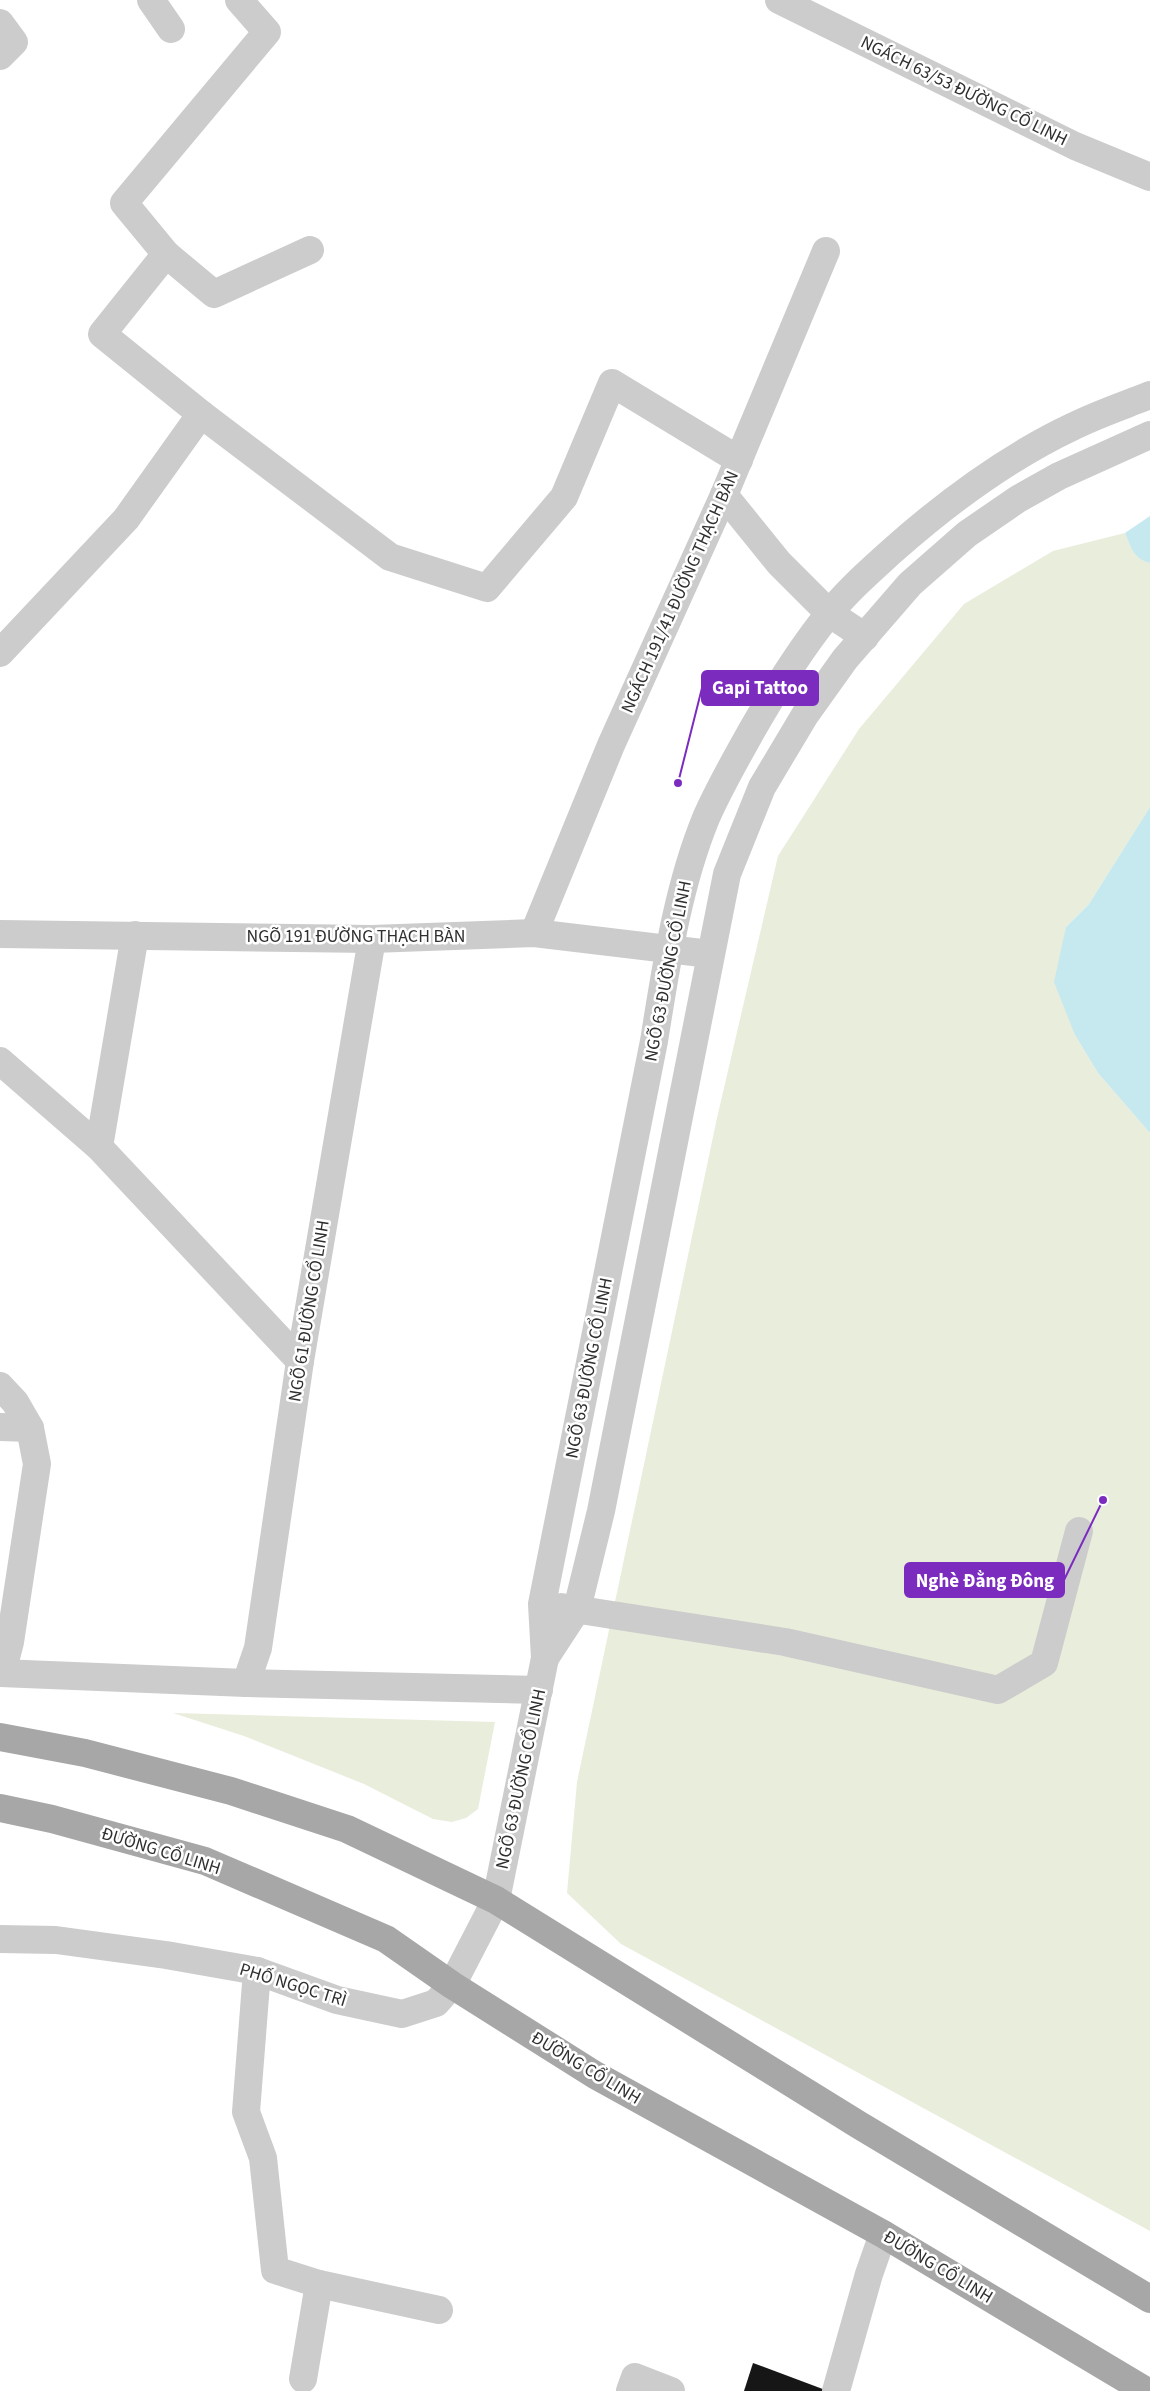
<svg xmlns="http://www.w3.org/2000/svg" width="1150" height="2391" font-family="'Source Sans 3',sans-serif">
	<defs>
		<filter id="shadow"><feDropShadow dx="4.5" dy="4.5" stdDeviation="0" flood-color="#0004"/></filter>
	</defs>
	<rect width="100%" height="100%" fill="#fff"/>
	<g fill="#e9eddc">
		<path d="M1125 533C1131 548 1134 558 1150 563V807L1089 904 1066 927 1075 1035 1098 1073 1150 1133V2231L621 1944 567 1893 577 1782 717 1118 778 856 859 729 964 604 1053 551Z"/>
		<polygon points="173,1713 495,1722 478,1809 466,1818 452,1822 433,1819 364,1784 244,1736"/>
	</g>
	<g fill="#c6e8ef">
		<path d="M1150 516V563C1134 559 1131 548 1125 533Z"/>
		<polygon points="1150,807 1150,1133 1098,1073 1075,1035 1054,982 1066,927 1089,904"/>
	</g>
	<polygon fill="#161616" filter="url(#shadow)" points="753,2363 828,2391 744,2391"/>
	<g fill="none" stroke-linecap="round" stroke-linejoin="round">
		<g stroke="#ccc" stroke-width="28">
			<polyline points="151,0 171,29"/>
			<polyline points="239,0 267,32 124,203 166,254 102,334 201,414 390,557 487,588 564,497 612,383 739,460"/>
			<polyline points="779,0 1075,146 1150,177"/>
			<polyline points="0,23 14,42 0,56"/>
			<polyline points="166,254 214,294 310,250"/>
			<polyline points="724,495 779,563 829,613 865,637"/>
			<polyline points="0,653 126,519 201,414"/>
			<polyline points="534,933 611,745 724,495 826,251"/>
			<polyline points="0,934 372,939 534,933 710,954"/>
			<polyline points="0,1061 99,1147 300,1361"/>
			<polyline points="99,1147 135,935"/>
			<polyline points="0,1386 15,1402 30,1428 37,1464 10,1642 2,1673"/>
			<polyline points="0,1427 30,1428"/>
			<polyline points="561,1607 785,1642 998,1690 1044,1663 1079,1531"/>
			<polyline points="545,1658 577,1609 601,1511 727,874 762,787 805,715 845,659 910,584 967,534 1018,499 1059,476 1150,435"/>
			<polyline points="0,1673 246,1683 539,1690"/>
			<polyline points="246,1683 258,1648 300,1361 372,939"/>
			<path d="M0 1939 56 1940 166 1955 257 1971 337 2000 402 2014 436 2003 452 1985 496 1900 545 1658 542 1604 654 1041C666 967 677 889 706 818 719 788 736 759 752 730 775 690 799 651 828 615 847 591 870 571 892 551 946 503 1008 457 1074 426 1098 414 1125 405 1150 395"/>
			<polyline points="257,1971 246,2112 263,2158 275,2270 319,2284 303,2379"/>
			<polyline points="319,2284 439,2310"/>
			<polyline points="630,2391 635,2377 671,2391"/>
			<polyline points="836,2391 869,2274 883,2234"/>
		</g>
		<g stroke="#a7a7a7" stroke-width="28">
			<polyline points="0,1737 85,1753 231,1791 347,1829 496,1900 859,2125 1150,2299"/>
			<polyline points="0,1808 52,1819 205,1861 386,1939 452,1985 595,2075 883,2234 1146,2391"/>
		</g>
	</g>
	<g text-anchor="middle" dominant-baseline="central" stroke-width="5" stroke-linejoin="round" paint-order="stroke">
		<g font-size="18" fill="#2f2f2f" stroke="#fff">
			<text transform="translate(964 91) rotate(26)">NGÁCH 63/53 ĐƯỜNG CỔ LINH</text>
			<text transform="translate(680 592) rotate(-66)">NGÁCH 191/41 ĐƯỜNG THẠCH BÀN</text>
			<text x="356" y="936">NGÕ 191 ĐƯỜNG THẠCH BÀN</text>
			<text transform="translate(668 971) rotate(-79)">NGÕ 63 ĐƯỜNG CỔ LINH</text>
			<text transform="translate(309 1311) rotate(-81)">NGÕ 61 ĐƯỜNG CỔ LINH</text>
			<text transform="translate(589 1368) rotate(-79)">NGÕ 63 ĐƯỜNG CỔ LINH</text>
			<text transform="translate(521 1779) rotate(-78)">NGÕ 63 ĐƯỜNG CỔ LINH</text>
			<text transform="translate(161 1851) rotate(17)">ĐƯỜNG CỔ LINH</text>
			<text transform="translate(293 1985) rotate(17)">PHỐ NGỌC TRÌ</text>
			<text transform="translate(586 2068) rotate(31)">ĐƯỜNG CỔ LINH</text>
			<text transform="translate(938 2267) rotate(31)">ĐƯỜNG CỔ LINH</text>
		</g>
	</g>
	<path fill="none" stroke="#7b2cbf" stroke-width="2" d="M678 783L702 688M1103 1500L1064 1580"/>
	<g fill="#7b2cbf" stroke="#fff" stroke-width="2">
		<circle cx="678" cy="783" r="5"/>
		<circle cx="1103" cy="1500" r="5"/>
	</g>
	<g fill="#7b2cbf" stroke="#7b2cbf" stroke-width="2">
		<rect x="702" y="671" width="116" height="34" rx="5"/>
		<rect x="905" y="1563" width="159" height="34" rx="5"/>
	</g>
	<g font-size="19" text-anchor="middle" font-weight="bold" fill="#fff">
		<text x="760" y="694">Gapi Tattoo</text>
		<text x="985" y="1587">Nghè Đằng Đông</text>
	</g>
</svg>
